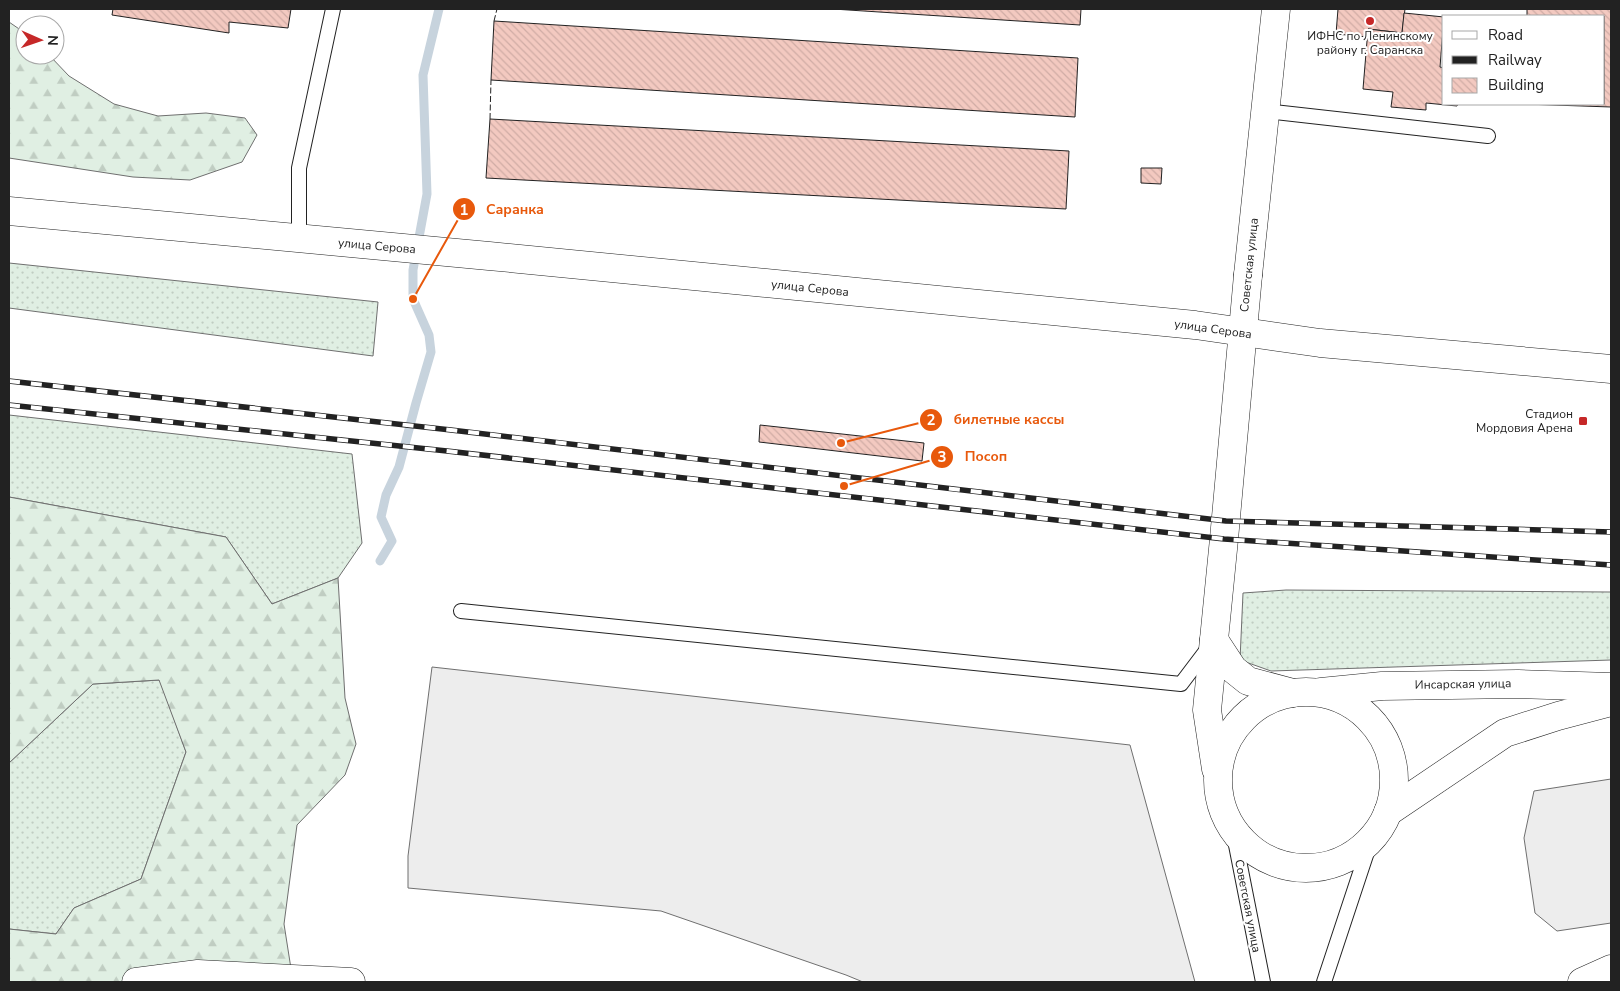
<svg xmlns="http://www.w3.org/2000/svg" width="1620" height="991" font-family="'Nunito Sans',sans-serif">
	<defs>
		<pattern id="grass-dots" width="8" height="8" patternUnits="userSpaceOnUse" patternTransform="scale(1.25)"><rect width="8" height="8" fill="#e0efe3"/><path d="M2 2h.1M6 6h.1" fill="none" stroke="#c0cdc2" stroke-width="1.8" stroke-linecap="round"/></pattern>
		<pattern id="forest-firs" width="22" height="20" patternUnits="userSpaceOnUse" patternTransform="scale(1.25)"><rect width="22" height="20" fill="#e0efe3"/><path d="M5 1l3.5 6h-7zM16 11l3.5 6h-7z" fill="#c0cdc2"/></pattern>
		<pattern id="building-back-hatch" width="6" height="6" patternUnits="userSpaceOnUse" patternTransform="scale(1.25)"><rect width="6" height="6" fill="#f3c9c0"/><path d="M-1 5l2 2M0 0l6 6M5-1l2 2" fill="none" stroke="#d0aca5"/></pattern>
	</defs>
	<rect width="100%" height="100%" fill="#fff"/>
	<g fill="url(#grass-dots)" stroke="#6f6f6f">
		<polygon points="9,263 378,302 373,356 9,308"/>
		<polygon points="9,415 352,454 362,543 338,578 272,604 226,537 9,497"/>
		<polygon points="1286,590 1611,592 1611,660 1271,671 1240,660 1243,593"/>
		<polygon points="160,680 186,752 141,879 74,908 56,934 9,929 9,763 93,684"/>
	</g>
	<g fill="url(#forest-firs)" stroke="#6f6f6f">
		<polygon points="9,22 25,33 25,55 49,55 69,76 114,104 158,116 206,113 245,118 257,135 242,162 190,180 133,177 9,158"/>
		<polygon points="9,497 226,537 272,604 338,578 345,698 356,744 345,775 297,825 284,924 292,975 295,982 9,982 9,929 56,934 74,908 141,879 186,752 159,680 93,684 9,763"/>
	</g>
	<g fill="#ededed" stroke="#6f6f6f">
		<polygon points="432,667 1130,745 1195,982 863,982 846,975 661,911 408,888 408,856"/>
		<polygon points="1611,779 1611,923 1557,931 1535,913 1524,838 1534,791"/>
	</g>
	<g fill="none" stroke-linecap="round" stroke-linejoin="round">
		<polyline stroke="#c7d3dd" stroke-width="9" points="380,561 392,541 381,517 386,495 399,467 416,403 431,352 429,335 413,299 413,270 427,194 423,75 439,9"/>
	</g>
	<g fill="url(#building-back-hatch)" stroke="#222">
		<polygon points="113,9 291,9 288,28 229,22 229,33 112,15"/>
		<polygon points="833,9 1081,9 1080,25"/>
		<polygon points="1338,9 1405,9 1402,33 1368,29 1368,37 1336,34"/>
		<polygon points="1527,9 1611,9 1611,107 1524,104 1604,104 1604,16 1527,16"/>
		<polygon points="1404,13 1444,17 1440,67 1444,68 1444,104 1458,104 1457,106 1426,103 1426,110 1391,107 1393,92 1363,89 1368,29 1402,33"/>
		<polygon points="494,21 1078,58 1075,117 491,80"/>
		<polygon points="490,119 1069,151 1066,209 486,178"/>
		<polygon points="1141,168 1162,168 1161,184 1141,183"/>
		<polygon points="760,425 924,443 922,461 759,442"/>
	</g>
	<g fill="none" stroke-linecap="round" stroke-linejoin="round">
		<defs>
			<g id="lane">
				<polyline points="1265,111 1488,136"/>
				<polyline points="299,239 299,168 333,9"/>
				<polyline points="461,611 1181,684 1209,647"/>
				<polyline points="1233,830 1263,982"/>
				<polyline points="1324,982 1371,840"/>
			</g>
			<g id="street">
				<polyline points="1248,275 1276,9"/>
				<polyline points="136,982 198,974 351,982"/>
				<polyline points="1582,982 1611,969"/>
			</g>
			<g id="secondary">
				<polyline points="9,211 489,256 1195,325 1320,343 1611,369"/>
				<polyline points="1214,640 1233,669 1248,681 1293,693"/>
				<polyline points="1321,692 1382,686 1518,684 1611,687"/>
				<circle cx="1306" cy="780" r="88"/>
				<polyline points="1216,769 1207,710 1224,539 1248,275"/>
				<polyline points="1388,812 1505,733 1558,716 1611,702"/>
			</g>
		</defs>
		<use href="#lane" stroke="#222" stroke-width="16"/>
		<use href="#street" stroke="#222" stroke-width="29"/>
		<use href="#secondary" stroke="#222" stroke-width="29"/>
		<use href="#lane" stroke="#fff" stroke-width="14"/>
		<use href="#street" stroke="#fff" stroke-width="28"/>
		<use href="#secondary" stroke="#fff" stroke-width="28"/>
		<defs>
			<g id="rail">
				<polyline points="9,381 451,430 1226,521 1611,532"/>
				<polyline points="9,405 447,451 1224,539 1611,565"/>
			</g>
		</defs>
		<use href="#rail" stroke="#222" stroke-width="5.5"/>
		<use href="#rail" stroke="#fff" stroke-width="4" stroke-dasharray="11" stroke-linecap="butt"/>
		<g stroke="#222" stroke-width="1" stroke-dasharray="6 2.5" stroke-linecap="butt">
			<polyline points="494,21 497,9"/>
			<polyline points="490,119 491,80"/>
		</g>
	</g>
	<g fill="#c62828" stroke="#fff" stroke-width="2">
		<circle cx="1370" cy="21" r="5"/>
		<rect x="1578" y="416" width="10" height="10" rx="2.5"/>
	</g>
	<g text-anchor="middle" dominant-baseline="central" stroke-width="4" stroke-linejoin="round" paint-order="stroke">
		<g font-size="12" fill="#222" stroke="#fff">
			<text x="1370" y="36">ИФНС по Ленинскому<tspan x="1370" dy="14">району г. Саранска</tspan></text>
			<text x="1573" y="414" text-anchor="end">Стадион<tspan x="1573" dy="14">Мордовия Арена</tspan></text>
		</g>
		<g font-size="12" fill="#222" stroke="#fff">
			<text transform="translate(377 246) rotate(5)">улица Серова</text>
			<text transform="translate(1249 265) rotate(-84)">Советская улица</text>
			<text transform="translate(810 288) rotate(6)">улица Серова</text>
			<text transform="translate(1213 329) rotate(8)">улица Серова</text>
			<text transform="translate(1463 684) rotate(-1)">Инсарская улица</text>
			<text transform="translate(1248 906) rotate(79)">Советская улица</text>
		</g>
	</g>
	<path fill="none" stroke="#e8590c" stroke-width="2" d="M413 299L464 209M841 443L931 420M844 486L942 457"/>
	<g fill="#e8590c" stroke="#fff" stroke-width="2">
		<circle cx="413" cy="299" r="5"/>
		<circle cx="841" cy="443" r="5"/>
		<circle cx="844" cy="486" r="5"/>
		<circle cx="464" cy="209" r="12"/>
		<circle cx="931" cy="420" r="12"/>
		<circle cx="942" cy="457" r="12"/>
	</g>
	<g font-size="15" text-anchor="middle" font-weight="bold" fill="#fff">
		<text x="464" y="215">1</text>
		<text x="931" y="425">2</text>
		<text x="942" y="462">3</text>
	</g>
	<g font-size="14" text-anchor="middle" font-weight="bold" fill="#e8590c" stroke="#fff" stroke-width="4" stroke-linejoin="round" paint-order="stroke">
		<text x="515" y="214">Саранка</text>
		<text x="1009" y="424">билетные кассы</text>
		<text x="986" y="461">Посоп</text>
	</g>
	<rect width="1620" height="991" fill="none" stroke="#222222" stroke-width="20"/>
	<rect x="1442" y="15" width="162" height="90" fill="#ffffff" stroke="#a7a7a7"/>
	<rect x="1452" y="31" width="25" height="8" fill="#ffffff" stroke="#a7a7a7"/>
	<text x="1488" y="40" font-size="15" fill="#222222">Road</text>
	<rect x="1452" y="56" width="25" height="8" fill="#222222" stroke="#a7a7a7"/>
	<text x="1488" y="65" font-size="15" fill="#222222">Railway</text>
	<rect x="1452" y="78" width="25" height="15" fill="url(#building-back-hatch)" stroke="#a7a7a7"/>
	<text x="1488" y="90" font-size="15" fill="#222222">Building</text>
	<g transform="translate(40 40) rotate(92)"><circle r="24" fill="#ffffff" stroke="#a7a7a7"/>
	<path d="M0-4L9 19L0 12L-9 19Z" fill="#c62828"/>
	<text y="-8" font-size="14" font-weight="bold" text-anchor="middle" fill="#222222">N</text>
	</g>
</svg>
